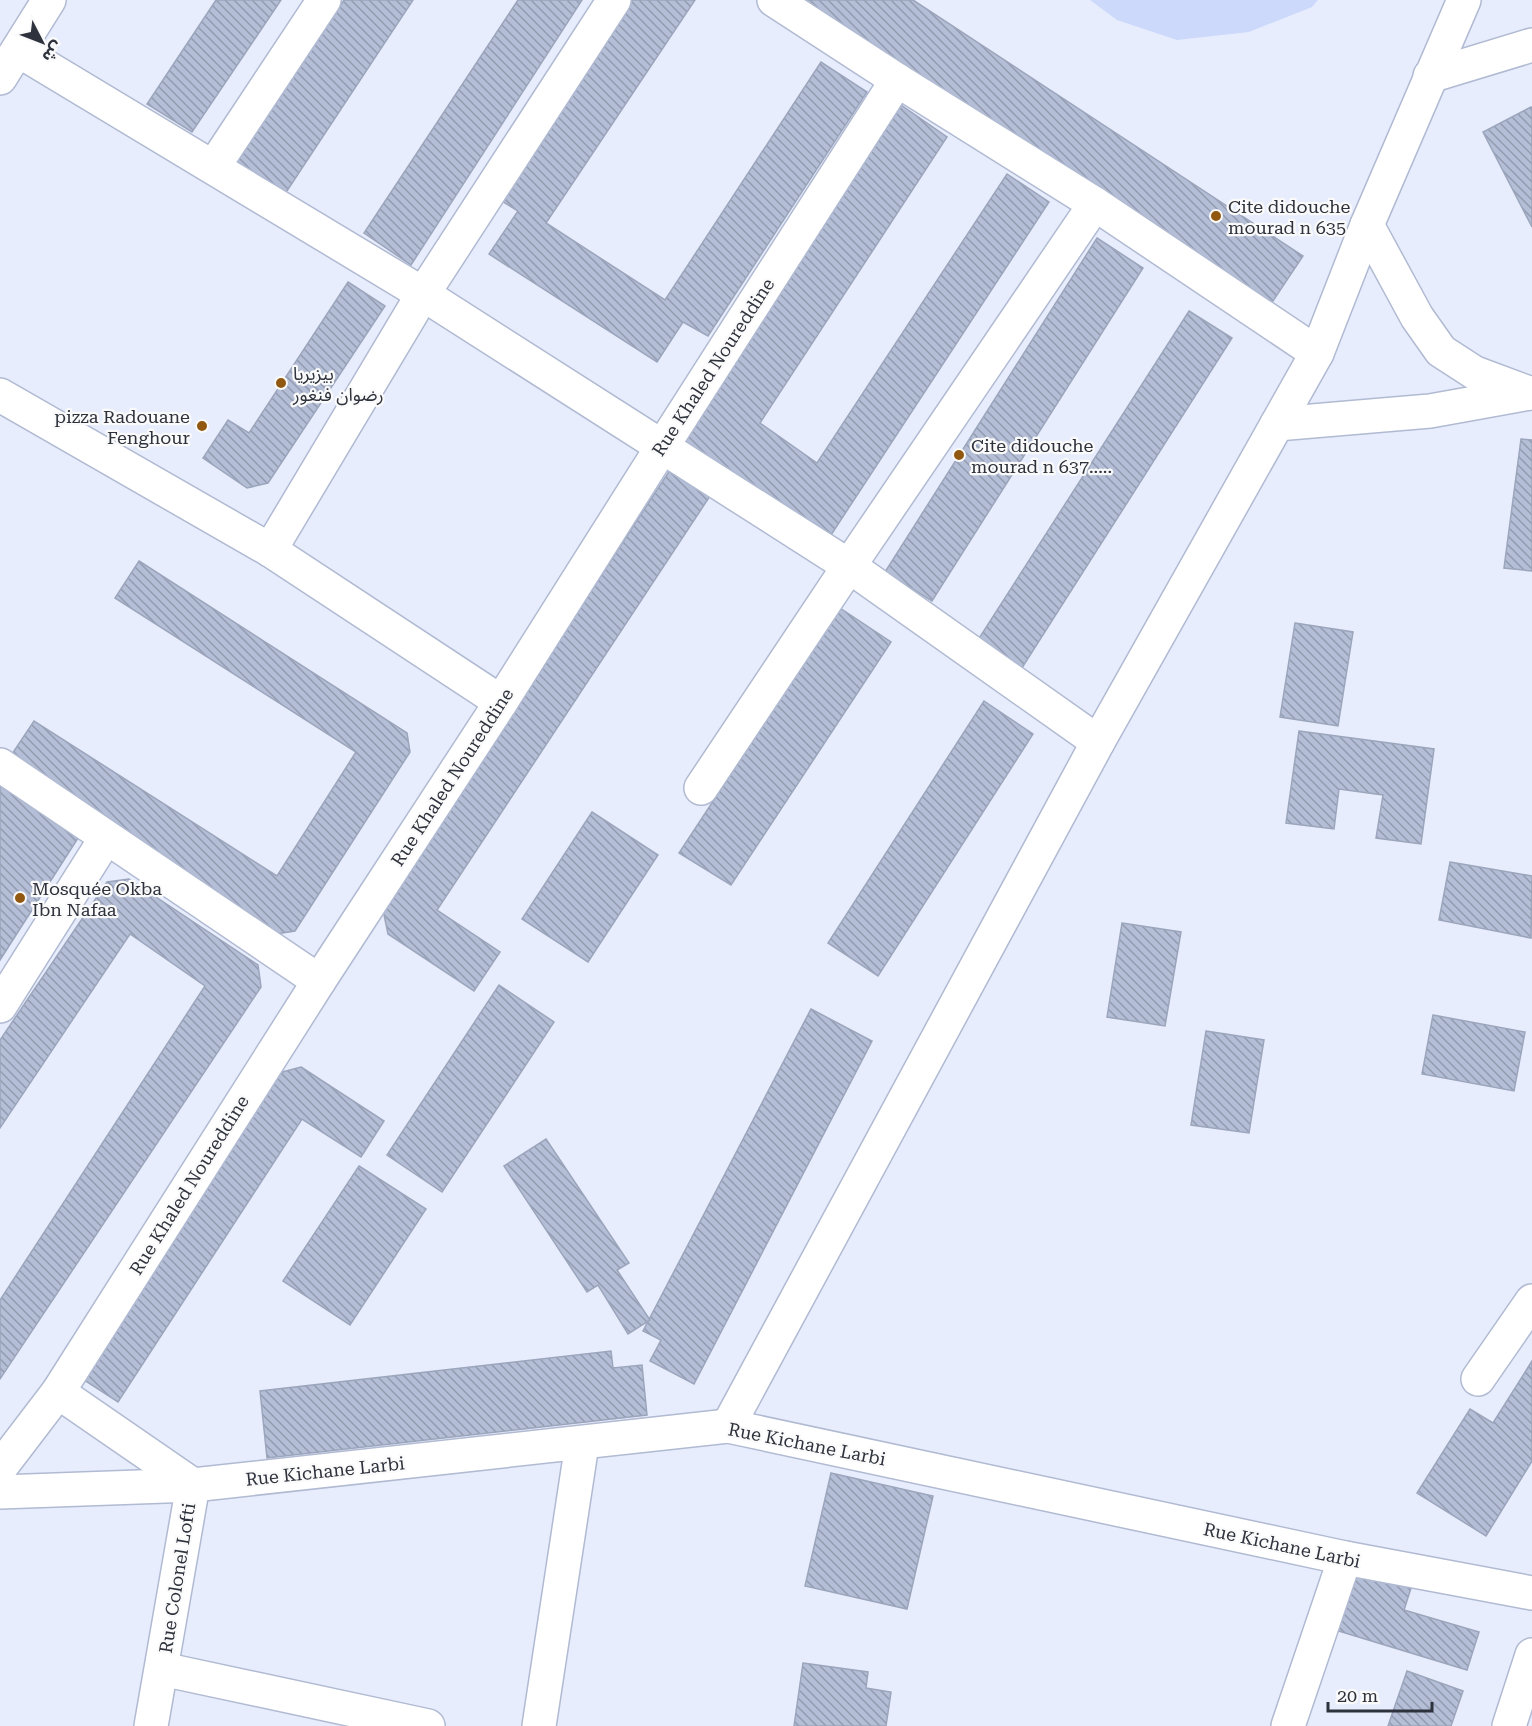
<svg xmlns="http://www.w3.org/2000/svg" width="1532" height="1726" font-family="'Roboto Serif','Noto Sans Arabic',serif">
	<defs>
		<pattern id="building-back-hatch" width="6" height="6" patternUnits="userSpaceOnUse" patternTransform="scale(1.5)"><rect width="6" height="6" fill="#b4bed6"/><path d="M-1 5l2 2M0 0l6 6M5-1l2 2" fill="none" stroke="#939baf"/></pattern>
	</defs>
	<rect width="100%" height="100%" fill="#e7edfc"/>
	<polygon fill="#ccd9fb" points="1090,0 1318,0 1312,7 1249,32 1177,40 1117,20"/>
	<g fill="url(#building-back-hatch)" stroke="#9ba5bc" stroke-width="1.5">
		<polygon points="216,0 281,0 192,132 147,104"/>
		<polygon points="344,0 413,0 283,197 234,164"/>
		<polygon points="518,0 582,0 411,265 364,233"/>
		<polygon points="630,0 695,0 546,223 665,300 821,62 867,92 708,336 683,322 657,362 489,254 518,211 497,198"/>
		<polygon points="802,0 913,0 1303,256 1269,307"/>
		<polygon points="901,105 947,137 760,423 817,463 1007,174 1049,202 831,535 684,441"/>
		<polygon points="1531,107 1532,108 1532,227 1483,132"/>
		<polygon points="1097,238 1143,268 932,601 885,572"/>
		<polygon points="348,282 385,306 268,483 247,488 203,458 228,420 249,433"/>
		<polygon points="1189,311 1232,338 1020,671 976,643"/>
		<polygon points="1521,439 1532,440 1532,571 1504,568"/>
		<polygon points="670,470 710,496 437,910 500,952 474,991 388,934 383,910"/>
		<polygon points="139,561 407,733 410,752 295,931 276,934 8,760 34,721 277,876 356,752 115,598"/>
		<polygon points="840,608 891,642 731,885 679,853"/>
		<polygon points="1295,623 1353,632 1338,726 1280,717"/>
		<polygon points="984,701 1033,734 878,976 828,943"/>
		<polygon points="1299,731 1434,749 1421,844 1376,838 1383,795 1339,789 1334,829 1286,823"/>
		<polygon points="0,782 80,835 0,960"/>
		<polygon points="592,812 658,855 588,962 522,919"/>
		<polygon points="1450,862 1532,876 1531,938 1439,920"/>
		<polygon points="129,879 258,965 261,987 0,1379 0,1300 205,986 130,934 0,1128 0,1040 107,882"/>
		<polygon points="1122,923 1181,932 1165,1026 1107,1017"/>
		<polygon points="499,985 554,1022 442,1192 387,1155"/>
		<polygon points="811,1009 872,1041 694,1384 650,1361 661,1340 643,1331"/>
		<polygon points="1433,1015 1525,1032 1514,1091 1422,1074"/>
		<polygon points="1206,1031 1264,1040 1249,1133 1191,1125"/>
		<polygon points="301,1067 384,1121 361,1157 302,1119 118,1402 78,1376 275,1074"/>
		<polygon points="546,1139 629,1263 617,1270 650,1320 628,1334 598,1285 587,1292 504,1166"/>
		<polygon points="359,1166 426,1209 350,1325 283,1281"/>
		<polygon points="611,1351 613,1368 642,1365 647,1415 267,1458 260,1391"/>
		<polygon points="1532,1361 1532,1461 1486,1536 1417,1493 1470,1409 1493,1423"/>
		<polygon points="831,1473 933,1496 907,1609 805,1586"/>
		<polygon points="1351,1566 1412,1585 1404,1610 1479,1632 1467,1670 1332,1629"/>
		<polygon points="803,1663 868,1672 866,1688 891,1692 886,1726 794,1726"/>
		<polygon points="1407,1671 1463,1691 1451,1726 1388,1726"/>
	</g>
	<g fill="none" stroke-linecap="round" stroke-linejoin="round">
		<defs>
			<g id="minor">
				<polyline points="774,0 897,80 1095,204 1317,353"/>
				<polyline points="18,50 423,294 849,566 1098,742"/>
				<polyline points="1430,76 1532,45"/>
				<polyline points="0,78 49,0"/>
				<polyline points="214,166 324,0"/>
				<polyline points="1367,225 1417,317 1441,351 1475,373 1529,393"/>
				<polyline points="0,395 270,550 501,702"/>
				<polyline points="1277,424 1430,411 1530,393"/>
				<polyline points="270,550 423,294 614,0"/>
				<polyline points="0,765 319,981"/>
				<polyline points="701,788 849,566 1095,204"/>
				<polyline points="0,1006 106,838"/>
				<polyline points="1478,1379 1532,1301"/>
				<polyline points="58,1392 193,1485 151,1726"/>
				<polyline points="728,1426 1098,742 1317,353 1367,225 1464,0"/>
				<polyline points="0,1468 58,1392 319,981 501,702 662,447 897,80"/>
				<polyline points="0,1492 193,1485 728,1426 1345,1558 1532,1593"/>
				<polyline points="162,1669 428,1726"/>
				<polyline points="539,1726 582,1444"/>
				<polyline points="1288,1726 1345,1558"/>
				<polyline points="1509,1726 1532,1655"/>
			</g>
		</defs>
		<use href="#minor" stroke="#b0bad2" stroke-width="36"/>
		<use href="#minor" stroke="#fff" stroke-width="33"/>
	</g>
	<g fill="#915812" stroke="#fafafa" stroke-width="2">
		<circle cx="1216" cy="216" r="6"/>
		<circle cx="281" cy="383" r="6"/>
		<circle cx="202" cy="426" r="6"/>
		<circle cx="959" cy="455" r="6"/>
		<circle cx="20" cy="898" r="6"/>
	</g>
	<g text-anchor="middle" dominant-baseline="central" stroke-width="4.5" stroke-linejoin="round" paint-order="stroke">
		<g font-size="18" fill="#2e323c" stroke="#fafafa" text-anchor="start">
			<text x="1228" y="206">Cite didouche<tspan x="1228" dy="21">mourad n 635</tspan></text>
			<text x="293" y="373">بيزيريا<tspan x="293" dy="21">رضوان فنغور</tspan></text>
			<text x="190" y="416" text-anchor="end">pizza Radouane<tspan x="190" dy="21">Fenghour</tspan></text>
			<text x="971" y="445">Cite didouche<tspan x="971" dy="21">mourad n 637.....</tspan></text>
			<text x="32" y="888">Mosquée Okba<tspan x="32" dy="21">Ibn Nafaa</tspan></text>
		</g>
		<g font-size="18" fill="#2e323c" stroke="#fafafa">
			<text transform="translate(713 367) rotate(-57)">Rue Khaled Noureddine</text>
			<text transform="translate(452 777) rotate(-57)">Rue Khaled Noureddine</text>
			<text transform="translate(189 1185) rotate(-58)">Rue Khaled Noureddine</text>
			<text transform="translate(807 1444) rotate(11)">Rue Kichane Larbi</text>
			<text transform="translate(325 1471) rotate(-6)">Rue Kichane Larbi</text>
			<text transform="translate(1282 1545) rotate(12)">Rue Kichane Larbi</text>
			<text transform="translate(177 1578) rotate(-81)">Rue Colonel Lofti</text>
		</g>
	</g>
	<g transform="translate(42 42) rotate(132)" stroke="#fafafa" stroke-width="4.5" paint-order="stroke">
	<path d="M0-4.5L10 22L0 15L-10 22Z" fill="#2e323c"/>
	<text y="-9" font-size="16" font-weight="bold" text-anchor="middle" fill="#2e323c">ش</text>
	</g>
	<path d="M1328 1702v9h104v-9" fill="none" stroke="#2e323c" stroke-width="3"/>
	<text x="1337" y="1702" font-size="18" fill="#2e323c" stroke="#fafafa" stroke-width="4.5" paint-order="stroke">20 m</text>
</svg>
